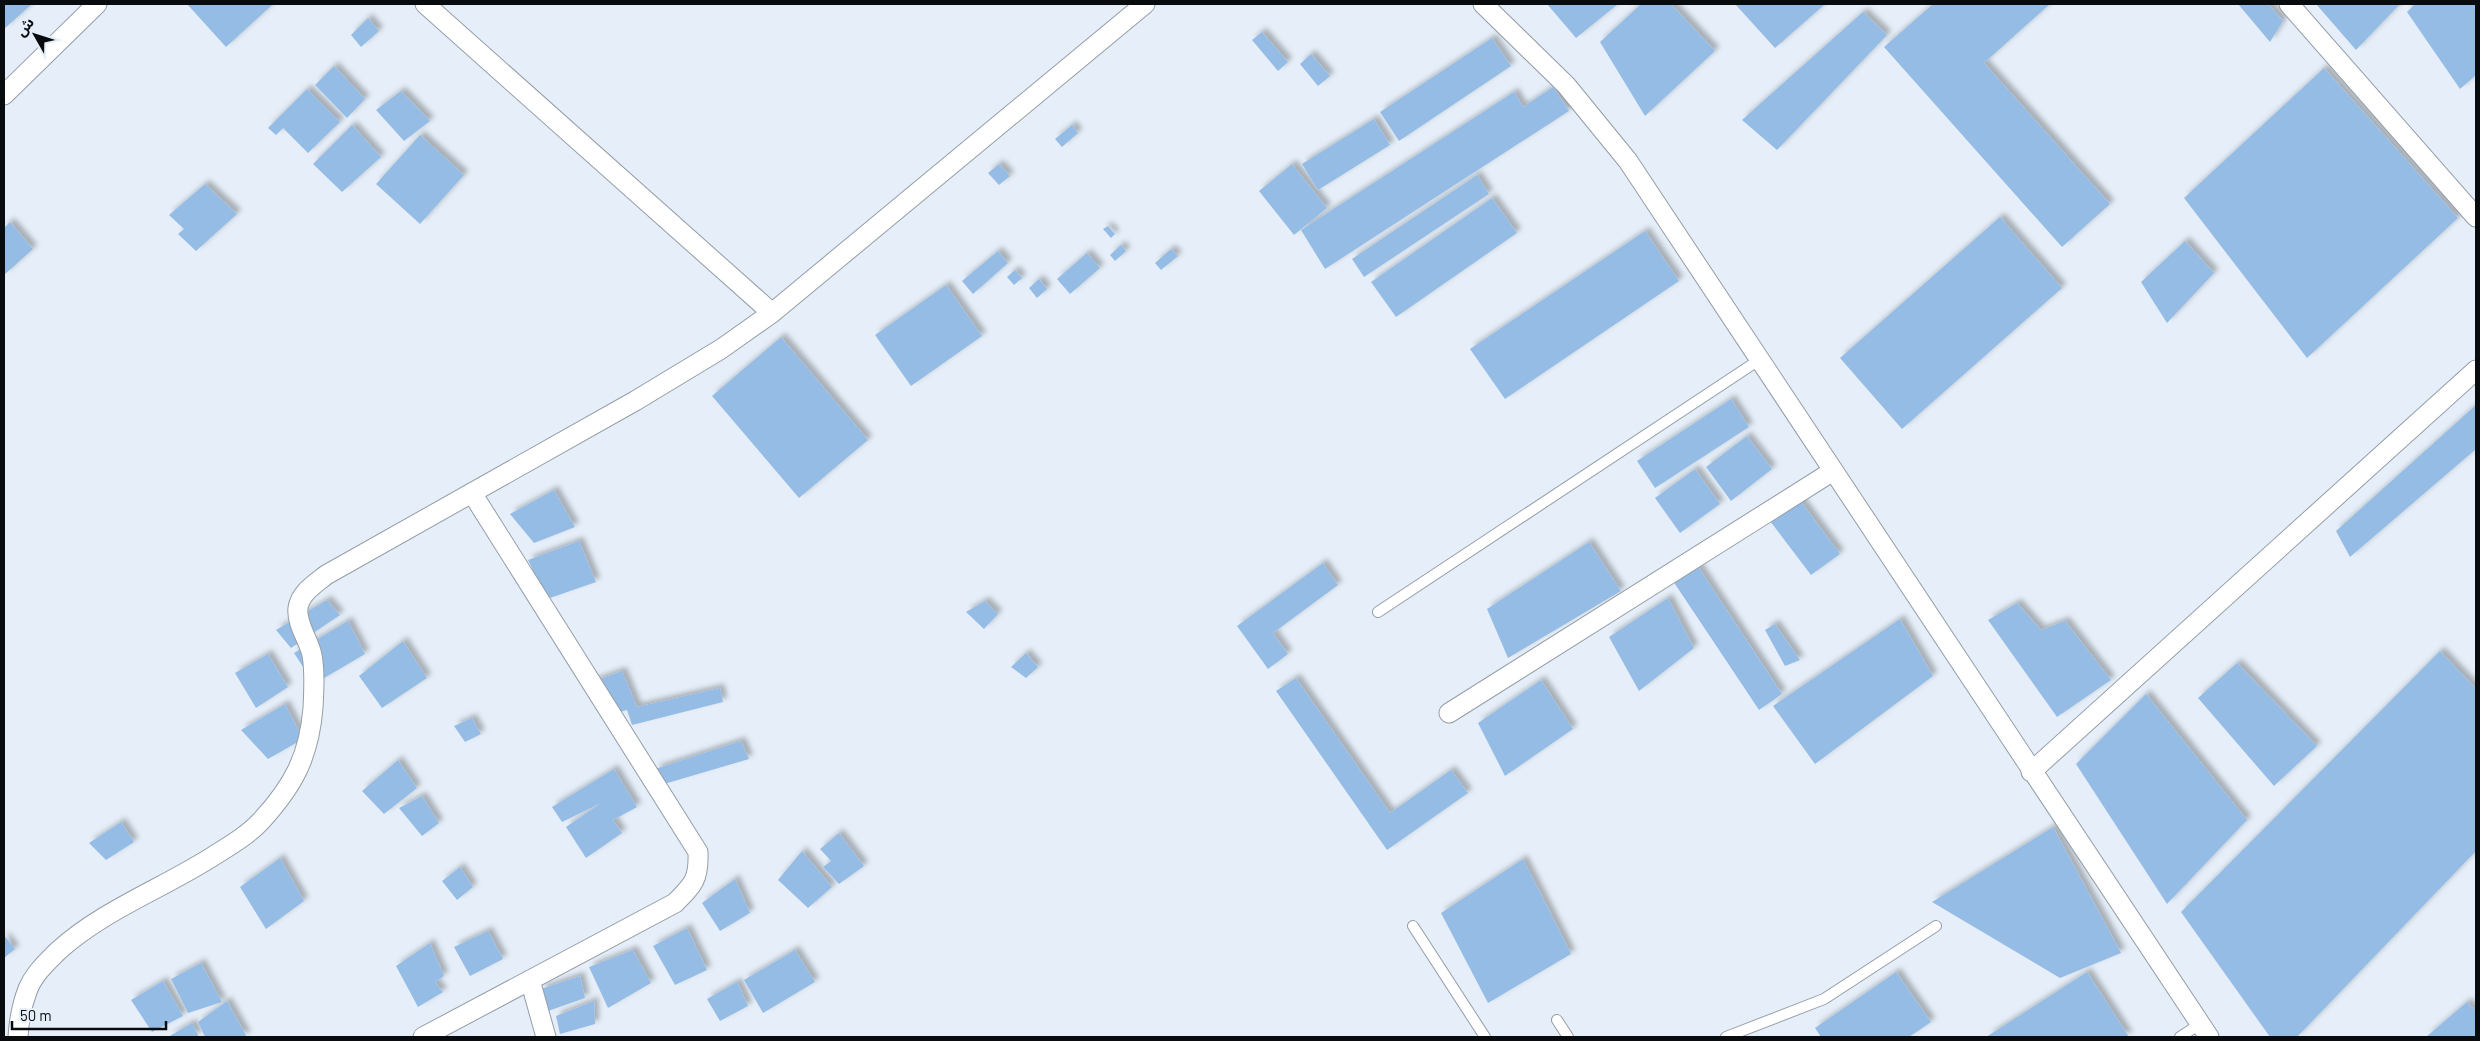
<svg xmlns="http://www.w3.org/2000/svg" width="2480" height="1041" font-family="Barlow,'Noto Sans Arabic',sans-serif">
	<defs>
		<filter id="shadow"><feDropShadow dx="4.5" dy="-4.5" stdDeviation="2.5" flood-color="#0004"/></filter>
	</defs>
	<rect width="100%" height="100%" fill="#e6eff9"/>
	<g fill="#95bce5" filter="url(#shadow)">
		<polygon points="4,4 32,4 4,29"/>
		<polygon points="187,4 271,4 272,5 226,47"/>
		<polygon points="1547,4 1618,4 1576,38"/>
		<polygon points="1641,4 1671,4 1715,51 1645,116 1600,42"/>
		<polygon points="1735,4 1823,4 1824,5 1775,48"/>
		<polygon points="1933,4 2050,4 1984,63 2110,204 2062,247 1884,47"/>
		<polygon points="2238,4 2268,4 2283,21 2270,42"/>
		<polygon points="2316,4 2400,4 2356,50"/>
		<polygon points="2415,4 2476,4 2476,75 2460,89 2407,12"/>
		<polygon points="1863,12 1887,35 1777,150 1742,120"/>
		<polygon points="368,18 379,31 361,47 351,35"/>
		<polygon points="1262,32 1288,62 1278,71 1252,40"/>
		<polygon points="1492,38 1511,66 1399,141 1380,112"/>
		<polygon points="1311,54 1330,76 1318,86 1300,64"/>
		<polygon points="334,66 365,99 347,118 315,85"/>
		<polygon points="2324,68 2458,218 2307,358 2184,198"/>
		<polygon points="1553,87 1569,111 1325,269 1301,230 1514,92 1523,107"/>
		<polygon points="307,89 340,122 308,153 283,128 276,135 268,128"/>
		<polygon points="401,91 430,121 404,141 376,110"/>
		<polygon points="1374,119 1390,145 1318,190 1302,164"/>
		<polygon points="352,125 381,157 342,192 313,164"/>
		<polygon points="1072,125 1078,133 1062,147 1055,139"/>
		<polygon points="420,135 464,175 420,224 376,184"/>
		<polygon points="999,164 1010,176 999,185 988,173"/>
		<polygon points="1292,164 1327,208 1294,235 1259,191"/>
		<polygon points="1477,175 1489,194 1364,277 1352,259"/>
		<polygon points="205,184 237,214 196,251 178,234 184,229 169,215"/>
		<polygon points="1492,198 1517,233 1396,317 1371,282"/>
		<polygon points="2000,217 2062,288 1902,429 1840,358"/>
		<polygon points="10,222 33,249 4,275 4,228"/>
		<polygon points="1108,226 1115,234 1111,238 1103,229"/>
		<polygon points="1645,231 1679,281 1505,399 1470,349"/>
		<polygon points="2185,241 2214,273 2167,323 2141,282"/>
		<polygon points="1121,245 1126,251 1115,261 1110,255"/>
		<polygon points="1171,249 1178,256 1161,270 1155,263"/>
		<polygon points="998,251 1008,263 973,294 962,281"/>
		<polygon points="1087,253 1100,268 1070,294 1057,279"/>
		<polygon points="1015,270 1022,278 1014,285 1007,277"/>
		<polygon points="1039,279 1047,289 1037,298 1029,288"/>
		<polygon points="946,285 982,336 911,386 875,335"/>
		<polygon points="781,337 868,440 799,498 712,396"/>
		<polygon points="1731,399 1749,427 1655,488 1637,461"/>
		<polygon points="2476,405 2476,449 2350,557 2336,531"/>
		<polygon points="1747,436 1772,469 1731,501 1706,467"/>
		<polygon points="1695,469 1720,504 1680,533 1655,498"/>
		<polygon points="554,490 575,527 534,543 510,514"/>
		<polygon points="1799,499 1840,554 1811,575 1770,521"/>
		<polygon points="579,541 596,582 547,599 528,560"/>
		<polygon points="1589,542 1621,591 1508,658 1487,609"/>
		<polygon points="1323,563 1338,585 1273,633 1288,654 1268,669 1237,626"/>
		<polygon points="1697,565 1782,694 1759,710 1673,581"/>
		<polygon points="1668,598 1694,648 1639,691 1609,637"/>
		<polygon points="327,600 340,615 291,648 276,630"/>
		<polygon points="985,601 998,614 984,629 966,612"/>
		<polygon points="2017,603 2041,630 2065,621 2111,680 2057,717 1988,620"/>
		<polygon points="1900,619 1933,676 1815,764 1773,706"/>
		<polygon points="348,621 365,654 314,684 294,653"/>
		<polygon points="1775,624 1800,660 1785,666 1765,630"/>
		<polygon points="403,641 427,678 382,708 359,676"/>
		<polygon points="2440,651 2476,689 2476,851 2297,1037 2270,1037 2181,912"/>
		<polygon points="1026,653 1038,667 1026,678 1011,667"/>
		<polygon points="268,654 288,687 256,708 235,673"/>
		<polygon points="2237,663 2317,746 2274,786 2198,698"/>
		<polygon points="622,671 637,707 720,688 723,702 632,725 627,710 617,713 591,682"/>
		<polygon points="1296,678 1390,813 1451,770 1468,793 1387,850 1276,691"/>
		<polygon points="1541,680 1573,729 1505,776 1478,723"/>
		<polygon points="2146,694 2247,820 2167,904 2076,764"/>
		<polygon points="285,704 303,739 268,759 241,730"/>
		<polygon points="472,718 481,734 465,742 454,726"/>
		<polygon points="741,741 749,759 664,784 655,769"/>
		<polygon points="398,760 417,788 384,814 362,791"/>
		<polygon points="614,769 637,807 613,820 622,833 586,858 566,827 601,803 562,822 552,807"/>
		<polygon points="422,796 439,823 422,836 399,808"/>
		<polygon points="121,822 134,842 106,860 89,843"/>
		<polygon points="2053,827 2121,953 2060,978 1932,902"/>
		<polygon points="839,833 864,866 839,884 823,867 831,861 820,849"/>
		<polygon points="802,851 832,887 808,908 778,880"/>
		<polygon points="280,858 304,901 266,929 240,887"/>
		<polygon points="1523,859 1571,954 1488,1003 1441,913"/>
		<polygon points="460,867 473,887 457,900 442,881"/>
		<polygon points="735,879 750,913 720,931 702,903"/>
		<polygon points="687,928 707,970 675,985 653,946"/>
		<polygon points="488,931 503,959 470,976 454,947"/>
		<polygon points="4,935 15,949 4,958"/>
		<polygon points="430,943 444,976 435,982 443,992 418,1007 396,966"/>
		<polygon points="633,950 651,983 608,1008 589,967"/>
		<polygon points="795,950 815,982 763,1013 744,980"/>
		<polygon points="201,963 222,1002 188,1013 171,979"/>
		<polygon points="1896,972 1931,1022 1909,1037 1821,1037 1815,1028"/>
		<polygon points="2087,972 2129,1037 1986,1037"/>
		<polygon points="580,976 585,998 548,1011 541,989"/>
		<polygon points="163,981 183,1016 152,1032 131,1000"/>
		<polygon points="737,982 748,1006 720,1021 707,999"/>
		<polygon points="227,1001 247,1037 205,1037 198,1022"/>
		<polygon points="594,1001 595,1024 560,1034 556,1016"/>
		<polygon points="2467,1002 2476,1012 2476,1037 2426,1037"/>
		<polygon points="192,1023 199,1037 168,1037"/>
	</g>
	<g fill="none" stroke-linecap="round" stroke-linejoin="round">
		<defs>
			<g id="service">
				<polyline points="1378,612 1759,360"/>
				<polyline points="1413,926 1485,1037"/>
				<polyline points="1557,1020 1568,1037"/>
				<polyline points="1726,1037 1824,999 1936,926"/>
				<polyline points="2180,1037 2200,1024"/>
			</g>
			<g id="minor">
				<polyline points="425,4 772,313 1145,4"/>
				<polyline points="1483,4 1566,85 1628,161 2209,1037"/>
				<polyline points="2289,4 2476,217"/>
				<polyline points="4,95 97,4"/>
				<polyline points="1449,713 1833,471"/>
				<polyline points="2031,772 2476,370"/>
				<polyline points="530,980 546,1037"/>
				<path d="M18 1037C19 1021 22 1004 28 989 34 974 46 963 58 951 103 910 164 888 215 855 231 845 248 835 261 821 294 785 309 756 313 708 314 690 315 672 312 655 309 640 296 624 298 608 300 593 315 584 326 575L635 401 721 349 772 313"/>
				<path d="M423 1037 675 903C694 884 699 879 698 852L472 493"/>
			</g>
		</defs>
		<use href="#service" stroke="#949da6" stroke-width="12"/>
		<use href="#minor" stroke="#949da6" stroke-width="21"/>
		<use href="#service" stroke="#fff" stroke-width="10"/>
		<use href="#minor" stroke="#fff" stroke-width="19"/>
	</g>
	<rect width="2480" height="1041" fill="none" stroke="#090c0f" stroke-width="10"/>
	<g transform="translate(35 35) rotate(309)" stroke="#e6eff9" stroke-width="4" paint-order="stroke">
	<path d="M0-4L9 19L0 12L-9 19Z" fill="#090c0f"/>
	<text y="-8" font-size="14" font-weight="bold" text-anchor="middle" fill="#090c0f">ش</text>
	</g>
	<path d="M12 1021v8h154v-8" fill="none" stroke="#090c0f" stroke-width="2.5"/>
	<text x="20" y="1021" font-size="15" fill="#090c0f" stroke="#e6eff9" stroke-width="4" paint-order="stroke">50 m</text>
</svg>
